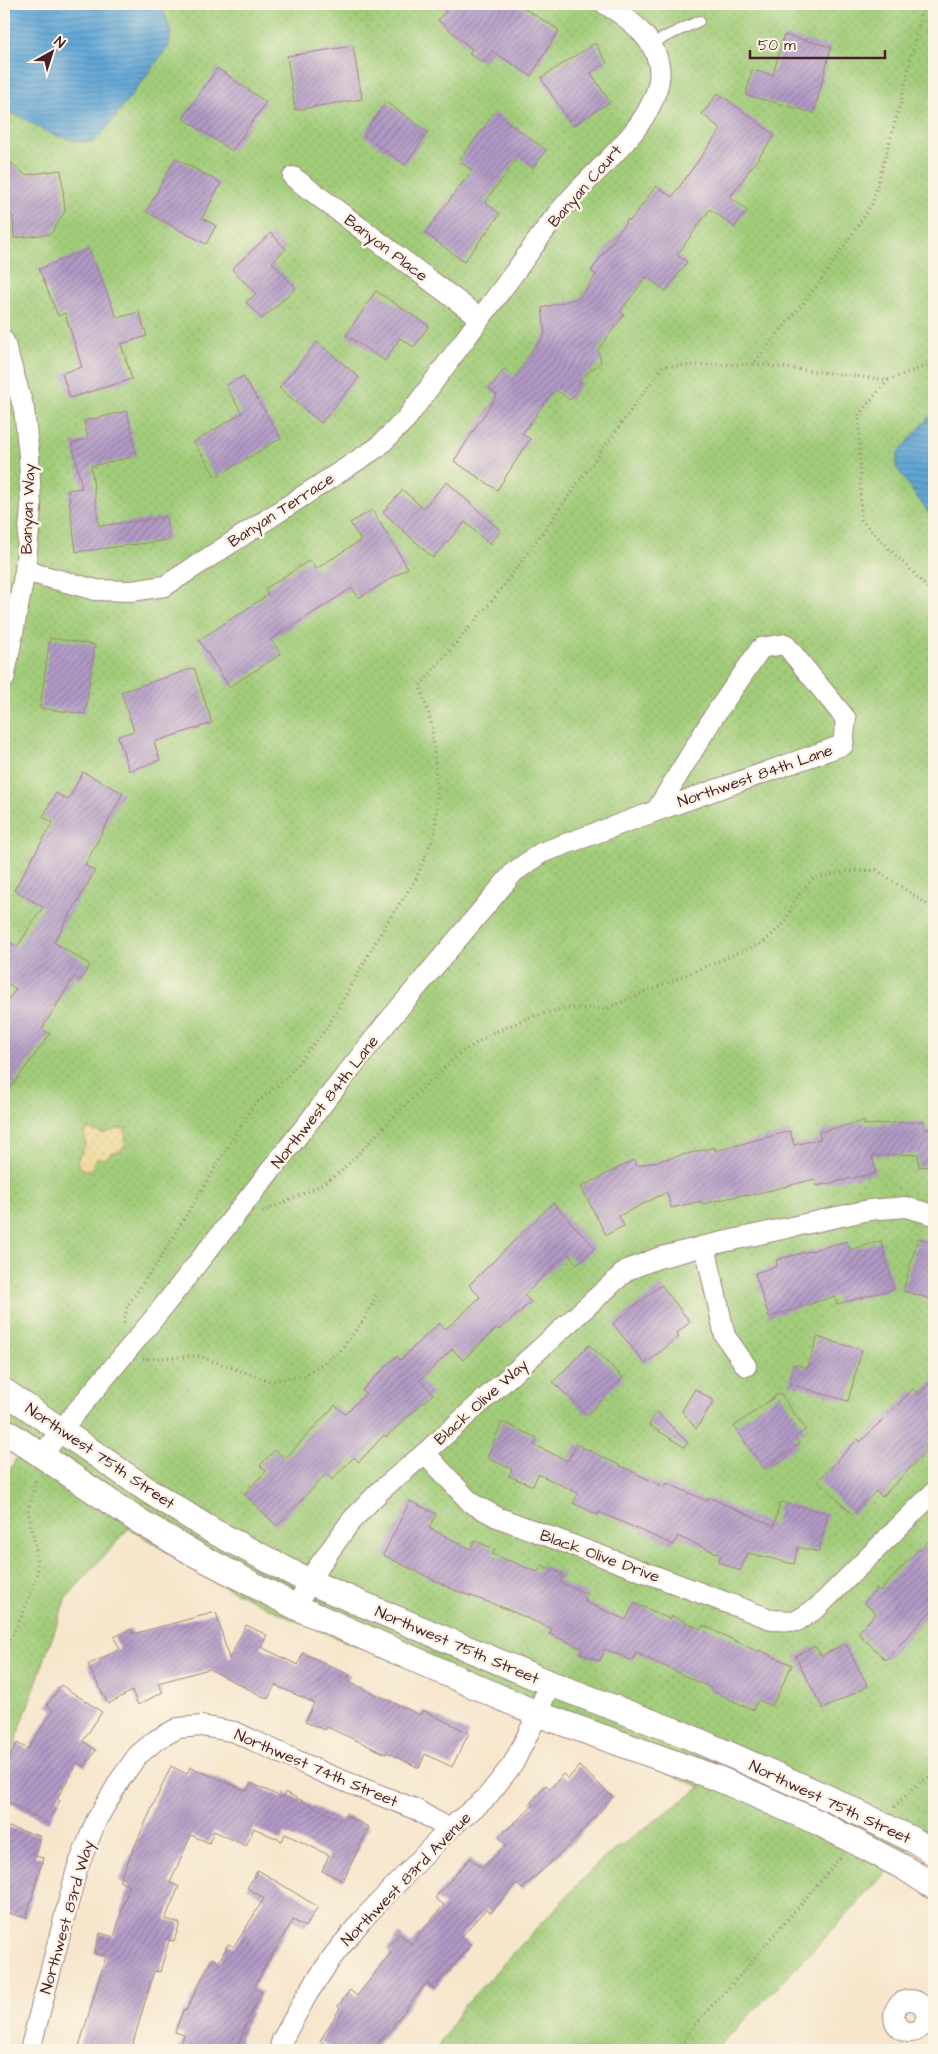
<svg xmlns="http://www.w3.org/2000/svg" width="938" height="2054" font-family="'Architects Daughter',sans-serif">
	<defs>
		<pattern id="grass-dots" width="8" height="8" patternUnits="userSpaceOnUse" patternTransform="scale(1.25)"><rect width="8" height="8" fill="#a1cc79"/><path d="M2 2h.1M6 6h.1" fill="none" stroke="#8caf69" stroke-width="1.8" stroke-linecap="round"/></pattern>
		<pattern id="sand-dots" width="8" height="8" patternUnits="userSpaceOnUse" patternTransform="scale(1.25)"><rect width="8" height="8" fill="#eeda9e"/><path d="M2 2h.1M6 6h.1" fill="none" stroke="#cebb88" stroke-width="1.8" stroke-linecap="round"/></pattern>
		<pattern id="water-rules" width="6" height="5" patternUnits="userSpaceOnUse" patternTransform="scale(1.25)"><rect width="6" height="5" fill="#5fa5d5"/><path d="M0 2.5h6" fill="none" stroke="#5086ad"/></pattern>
		<pattern id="building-hatch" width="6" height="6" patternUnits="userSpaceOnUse" patternTransform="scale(1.25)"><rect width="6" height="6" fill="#b19ac6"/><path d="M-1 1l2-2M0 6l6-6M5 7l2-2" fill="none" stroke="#927da1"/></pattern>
	</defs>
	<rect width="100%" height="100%" fill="#fcf5e5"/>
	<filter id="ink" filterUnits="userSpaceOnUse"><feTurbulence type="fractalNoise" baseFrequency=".02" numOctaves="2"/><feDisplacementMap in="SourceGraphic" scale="10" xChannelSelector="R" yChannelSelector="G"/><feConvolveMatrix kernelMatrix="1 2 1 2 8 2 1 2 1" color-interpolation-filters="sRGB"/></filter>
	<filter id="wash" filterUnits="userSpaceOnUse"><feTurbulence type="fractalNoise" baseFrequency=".0096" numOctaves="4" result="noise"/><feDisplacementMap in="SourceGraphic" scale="20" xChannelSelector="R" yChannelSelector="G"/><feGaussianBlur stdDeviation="1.12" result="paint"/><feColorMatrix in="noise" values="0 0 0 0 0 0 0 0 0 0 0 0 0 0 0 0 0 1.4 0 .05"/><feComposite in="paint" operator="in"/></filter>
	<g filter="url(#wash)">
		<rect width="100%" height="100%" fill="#f6e6cc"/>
		<polygon fill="url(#grass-dots)" stroke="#767652" points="4,4 934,4 934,1841 922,1834 824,1939 715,2050 437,2050 461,2009 599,1862 701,1787 296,1621 219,1584 129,1528 66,1598 4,1774 4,1481 18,1455 4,1445"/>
		<polygon fill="url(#sand-dots)" stroke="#9c7c64" points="125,1128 126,1144 119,1152 112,1152 105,1159 97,1158 90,1172 81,1168 77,1161 86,1144 84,1134 89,1129 103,1134 113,1130"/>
		<g fill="url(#water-rules)" stroke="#546280">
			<path d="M4 4H161L171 31 169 46 108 126 94 142C77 142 62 138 47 132 33 126 19 112 4 113Z"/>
			<polygon points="934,412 934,521 896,467 898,453"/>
		</g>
		<g id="blocks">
			<g fill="url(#building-hatch)">
				<polygon points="437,4 517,4 559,30 531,76 492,51 484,63 469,54 472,49 438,20 446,11"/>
				<polygon points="784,35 831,47 814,113 746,95 752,70 773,75"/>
				<polygon points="595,43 607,63 591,73 610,102 572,126 541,78"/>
				<polygon points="353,46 362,99 295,110 287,56"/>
				<polygon points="217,68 266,102 232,151 183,118"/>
				<polygon points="718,93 775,135 730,197 747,210 735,227 710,209 677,255 687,262 666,291 646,277 620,312 624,315 598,349 601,362 578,381 582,383 570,400 555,389 522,434 530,439 497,490 454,461 497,395 489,389 504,369 515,377 545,334 542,308 580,298 596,275 591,271 628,219 630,221 656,186 672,197 721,129 702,114"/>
				<polygon points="386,102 428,132 405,165 363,135"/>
				<polygon points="495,112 546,150 533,168 518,157 485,202 500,214 464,262 425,233 472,170 459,161"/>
				<polygon points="4,158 26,175 61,170 65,211 51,234 14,238 13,216 4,210"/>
				<polygon points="175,158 221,183 202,218 216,226 206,244 146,212"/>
				<polygon points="271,233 286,249 272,262 296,288 262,319 246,302 256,294 232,269"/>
				<polygon points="89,249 117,318 139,312 147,336 121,344 132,379 70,398 62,373 82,367 65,313 58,316 39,269"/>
				<polygon points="376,291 429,326 414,347 400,338 385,361 346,335"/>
				<polygon points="317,342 359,377 321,423 279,388"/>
				<polygon points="243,376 281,438 216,477 194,442 242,413 226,386"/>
				<polygon points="127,411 137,456 91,466 99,526 166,517 169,540 76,552 68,490 82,488 72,443 88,439 84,421"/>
				<polygon points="447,482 501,531 489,544 465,522 433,558 383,512 403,490 423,508"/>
				<polygon points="372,510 408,568 359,598 352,588 271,640 281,654 229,687 199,640 268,595 265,589 310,560 316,569 361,540 350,523"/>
				<polygon points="50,638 95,645 85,714 40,708"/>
				<polygon points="194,668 212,723 154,742 160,760 129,771 118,736 134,731 121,692"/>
				<polygon points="83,772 123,793 85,865 95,871 54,942 90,965 80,981 74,977 42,1029 50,1034 4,1097 4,1005 16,989 4,981 4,939 17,947 43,907 14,890 53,822 43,817 56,793 68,800"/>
				<polygon points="864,1121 864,1125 924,1121 925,1129 934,1129 934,1166 919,1167 918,1154 872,1156 876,1173 816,1186 815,1179 747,1196 746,1194 702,1204 701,1201 671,1208 667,1192 619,1216 624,1226 606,1235 581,1187 634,1160 637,1166 715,1147 715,1151 790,1131 794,1145 820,1139 819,1132"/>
				<polygon points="553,1203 595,1248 577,1264 568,1254 524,1295 531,1302 499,1330 497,1328 463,1360 452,1349 420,1380 433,1394 386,1437 384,1435 359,1462 354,1457 332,1480 326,1474 277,1526 244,1494 266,1471 260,1465 275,1450 285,1459 335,1405 345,1414 366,1394 362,1390 397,1356 400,1360 439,1323 445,1329 455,1321 480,1297 469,1285"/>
				<polygon points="918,1238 934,1242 934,1300 903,1291"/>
				<polygon points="847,1241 850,1250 881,1241 894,1289 837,1304 835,1296 769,1317 755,1273 777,1266 776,1260"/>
				<polygon points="661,1285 690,1322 677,1333 679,1337 645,1364 613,1324"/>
				<polygon points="817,1337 862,1350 848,1401 789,1384 794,1364 808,1368"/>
				<polygon points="589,1345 623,1378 587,1415 553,1382"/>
				<polygon points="934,1379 934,1436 925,1446 929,1449 882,1497 876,1491 853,1515 818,1481 858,1439 860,1442 913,1389 919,1395"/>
				<polygon points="695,1389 714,1401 696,1429 682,1411"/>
				<polygon points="780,1393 806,1430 795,1437 800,1444 764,1469 734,1426"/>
				<polygon points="657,1412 688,1443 684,1447 649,1425"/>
				<polygon points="502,1422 537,1438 534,1445 568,1461 576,1444 664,1487 667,1483 707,1501 708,1497 774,1526 780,1502 828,1513 819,1552 798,1547 794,1564 748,1553 740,1571 718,1562 721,1555 677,1536 674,1545 599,1512 598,1515 573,1503 578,1493 538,1474 533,1486 509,1476 512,1469 487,1458"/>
				<polygon points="410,1501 436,1514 429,1528 471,1549 474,1541 495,1549 492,1554 538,1572 542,1565 563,1574 560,1582 587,1594 584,1601 626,1620 634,1603 670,1619 672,1616 701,1629 703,1625 758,1652 759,1650 792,1665 772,1706 758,1700 753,1710 710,1690 711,1688 636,1653 633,1661 605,1649 600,1661 580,1653 582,1648 549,1634 552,1629 502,1607 454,1590 383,1555"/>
				<polygon points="934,1535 934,1608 886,1660 858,1633 876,1613 864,1603 877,1588 880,1591 919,1549 920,1551"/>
				<polygon points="216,1612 229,1659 246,1625 267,1635 261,1647 298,1665 303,1653 350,1675 347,1681 420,1715 423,1710 469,1733 452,1767 425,1754 419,1768 387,1752 386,1754 327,1727 325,1730 305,1722 314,1703 275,1685 268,1699 209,1669 158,1683 163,1692 138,1705 132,1691 108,1704 88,1665 120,1649 114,1637 131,1629 133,1634"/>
				<polygon points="845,1643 868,1686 823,1709 795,1656 815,1646 821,1656"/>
				<polygon points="61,1685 102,1712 83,1741 96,1750 85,1767 77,1762 57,1799 60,1801 48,1823 4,1800 4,1769 17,1743 28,1749 53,1710 47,1705"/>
				<polygon points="171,1766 187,1774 190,1767 247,1791 251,1783 283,1798 285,1792 342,1821 345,1815 369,1827 343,1881 322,1871 329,1855 285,1834 282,1841 254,1828 246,1846 214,1831 209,1843 191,1835 170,1883 179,1887 165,1919 180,1923 174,1941 169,1940 160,1972 154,1971 131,2050 78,2050 106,1956 94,1953 100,1933 114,1937 129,1886 119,1881"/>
				<polygon points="579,1766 613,1797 574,1841 522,1889 516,1883 491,1913 486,1909 461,1937 471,1945 434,1989 427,1983 373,2050 336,2050 320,2041 340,2008 338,2006 350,1990 357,1996 391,1953 387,1949 399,1934 411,1944 444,1905 435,1898 470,1858 482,1868 506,1845 499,1837 534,1805 531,1802 546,1785 550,1789 563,1774 568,1779"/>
				<polygon points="4,1826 40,1836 35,1856 43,1858 26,1918 4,1912"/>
				<polygon points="258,1870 318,1907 305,1927 293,1920 266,1964 254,1988 262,1992 245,2026 239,2045 234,2043 231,2050 179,2050 184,2035 175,2032 183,2010 186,2011 212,1958 219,1962 228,1944 234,1947 264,1898 247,1888"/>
			</g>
		</g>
	</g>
	<g filter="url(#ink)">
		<use href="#blocks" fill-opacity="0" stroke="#a0827c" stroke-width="1"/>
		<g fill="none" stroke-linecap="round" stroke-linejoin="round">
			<defs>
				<polyline id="service" points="650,44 699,21"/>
				<g id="minor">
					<polyline points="293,177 480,318"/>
					<polyline points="4,341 24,409 29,456 31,509 25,571 4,679"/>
					<path d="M25 571 96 590 132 591 165 586 378 447 406 419C442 370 478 321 514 273 531 250 546 227 564 206 595 169 651 129 659 80 664 45 631 19 605 4"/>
					<polyline points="705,1246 725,1336 746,1366"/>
					<polyline points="425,1453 471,1503 497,1517 773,1620 797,1621 817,1608 934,1492"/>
					<polyline points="42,1456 61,1430 151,1322 385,1025 514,872 541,853 656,811 714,716 761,648 785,644 846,719 843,745 656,811"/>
					<polyline points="296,1607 316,1570 351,1521 381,1490 425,1453 627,1270 658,1258 705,1246 869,1210 906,1207 934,1215"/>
					<circle cx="910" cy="2016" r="16"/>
					<polyline points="30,2050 77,1869 96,1821 120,1780 137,1756 156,1740 178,1728 202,1726 235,1732 326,1774 415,1809 449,1829"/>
					<polyline points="279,2050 282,2040 308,1993 333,1956 362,1920 449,1829 486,1798 513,1764 538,1714 549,1683"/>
				</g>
				<g id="tertiary">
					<polyline points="4,1391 149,1491 211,1530 310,1582 549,1683 683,1734 826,1797 917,1842 934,1853"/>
					<polyline points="4,1430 134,1518 195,1554 296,1607 538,1714 719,1779 817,1822 905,1868 934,1887"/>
				</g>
			</defs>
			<use href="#service" stroke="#a0827c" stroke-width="12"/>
			<use href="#minor" stroke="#a0827c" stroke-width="22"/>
			<use href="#tertiary" stroke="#a0827c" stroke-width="27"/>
			<g stroke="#a0827c" stroke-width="3" stroke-dasharray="1 4" stroke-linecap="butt">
				<polyline points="754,364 888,380 934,363"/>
				<polyline points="888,380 859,414 861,520 934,594"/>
				<polyline points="262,1212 314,1189 341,1172 394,1116 459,1054 492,1033 531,1017 564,1008 605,1009 764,942 785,922 794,901 813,878 852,871 876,870 934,909"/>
				<polyline points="124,1323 127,1306 158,1262 252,1107 283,1081 327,1028 384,927 416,879 435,833 437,790 432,725 420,686 500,591 663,366 753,364 818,285 872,204 903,94 923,4"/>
				<polyline points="143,1359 198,1356 270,1381 304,1376 338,1353 363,1321 378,1292"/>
				<polyline points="4,1653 25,1609 38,1573 35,1544 28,1511 36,1478"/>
				<polyline points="894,1807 917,1785 934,1774"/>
				<polyline points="679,2050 694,2025 734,1982 840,1858"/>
			</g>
			<use href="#service" stroke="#fff" stroke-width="10"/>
			<use href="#minor" stroke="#fff" stroke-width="20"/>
			<use href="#tertiary" stroke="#fff" stroke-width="25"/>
		</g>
	</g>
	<g text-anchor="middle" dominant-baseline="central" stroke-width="5" stroke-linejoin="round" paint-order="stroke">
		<g font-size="16" fill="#4a1f2b" stroke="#fcf5e5">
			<text transform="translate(585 186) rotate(-49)">Banyan Court</text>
			<text transform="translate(386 248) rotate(37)">Banyon Place</text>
			<text transform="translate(28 509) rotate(-88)">Banyan Way</text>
			<text transform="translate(281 510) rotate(-33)">Banyan Terrace</text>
			<text transform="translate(755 776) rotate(-19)">Northwest 84th Lane</text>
			<text transform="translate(325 1102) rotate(-52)">Northwest 84th Lane</text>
			<text transform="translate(481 1402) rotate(-42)">Black Olive Way</text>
			<text transform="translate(100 1456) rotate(34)">Northwest 75th Street</text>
			<text transform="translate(600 1556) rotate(20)">Black Olive Drive</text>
			<text transform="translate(457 1645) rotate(23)">Northwest 75th Street</text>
			<text transform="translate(316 1768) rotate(23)">Northwest 74th Street</text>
			<text transform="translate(830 1802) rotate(25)">Northwest 75th Street</text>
			<text transform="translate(406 1879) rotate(-46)">Northwest 83rd Avenue</text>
			<text transform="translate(67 1917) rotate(-74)">Northwest 83rd Way</text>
		</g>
	</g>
	<rect width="938" height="2054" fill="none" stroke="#fcf5e5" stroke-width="20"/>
	<g transform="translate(52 52) rotate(39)" stroke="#fcf5e5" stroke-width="4" paint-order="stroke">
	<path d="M0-4L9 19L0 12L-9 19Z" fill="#4a1f2b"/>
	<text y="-8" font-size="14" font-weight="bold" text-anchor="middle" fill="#4a1f2b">N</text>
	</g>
	<path d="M750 50v8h135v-8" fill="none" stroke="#4a1f2b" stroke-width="2.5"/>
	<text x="758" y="50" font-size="15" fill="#4a1f2b" stroke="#fcf5e5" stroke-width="4" paint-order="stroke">50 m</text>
</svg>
